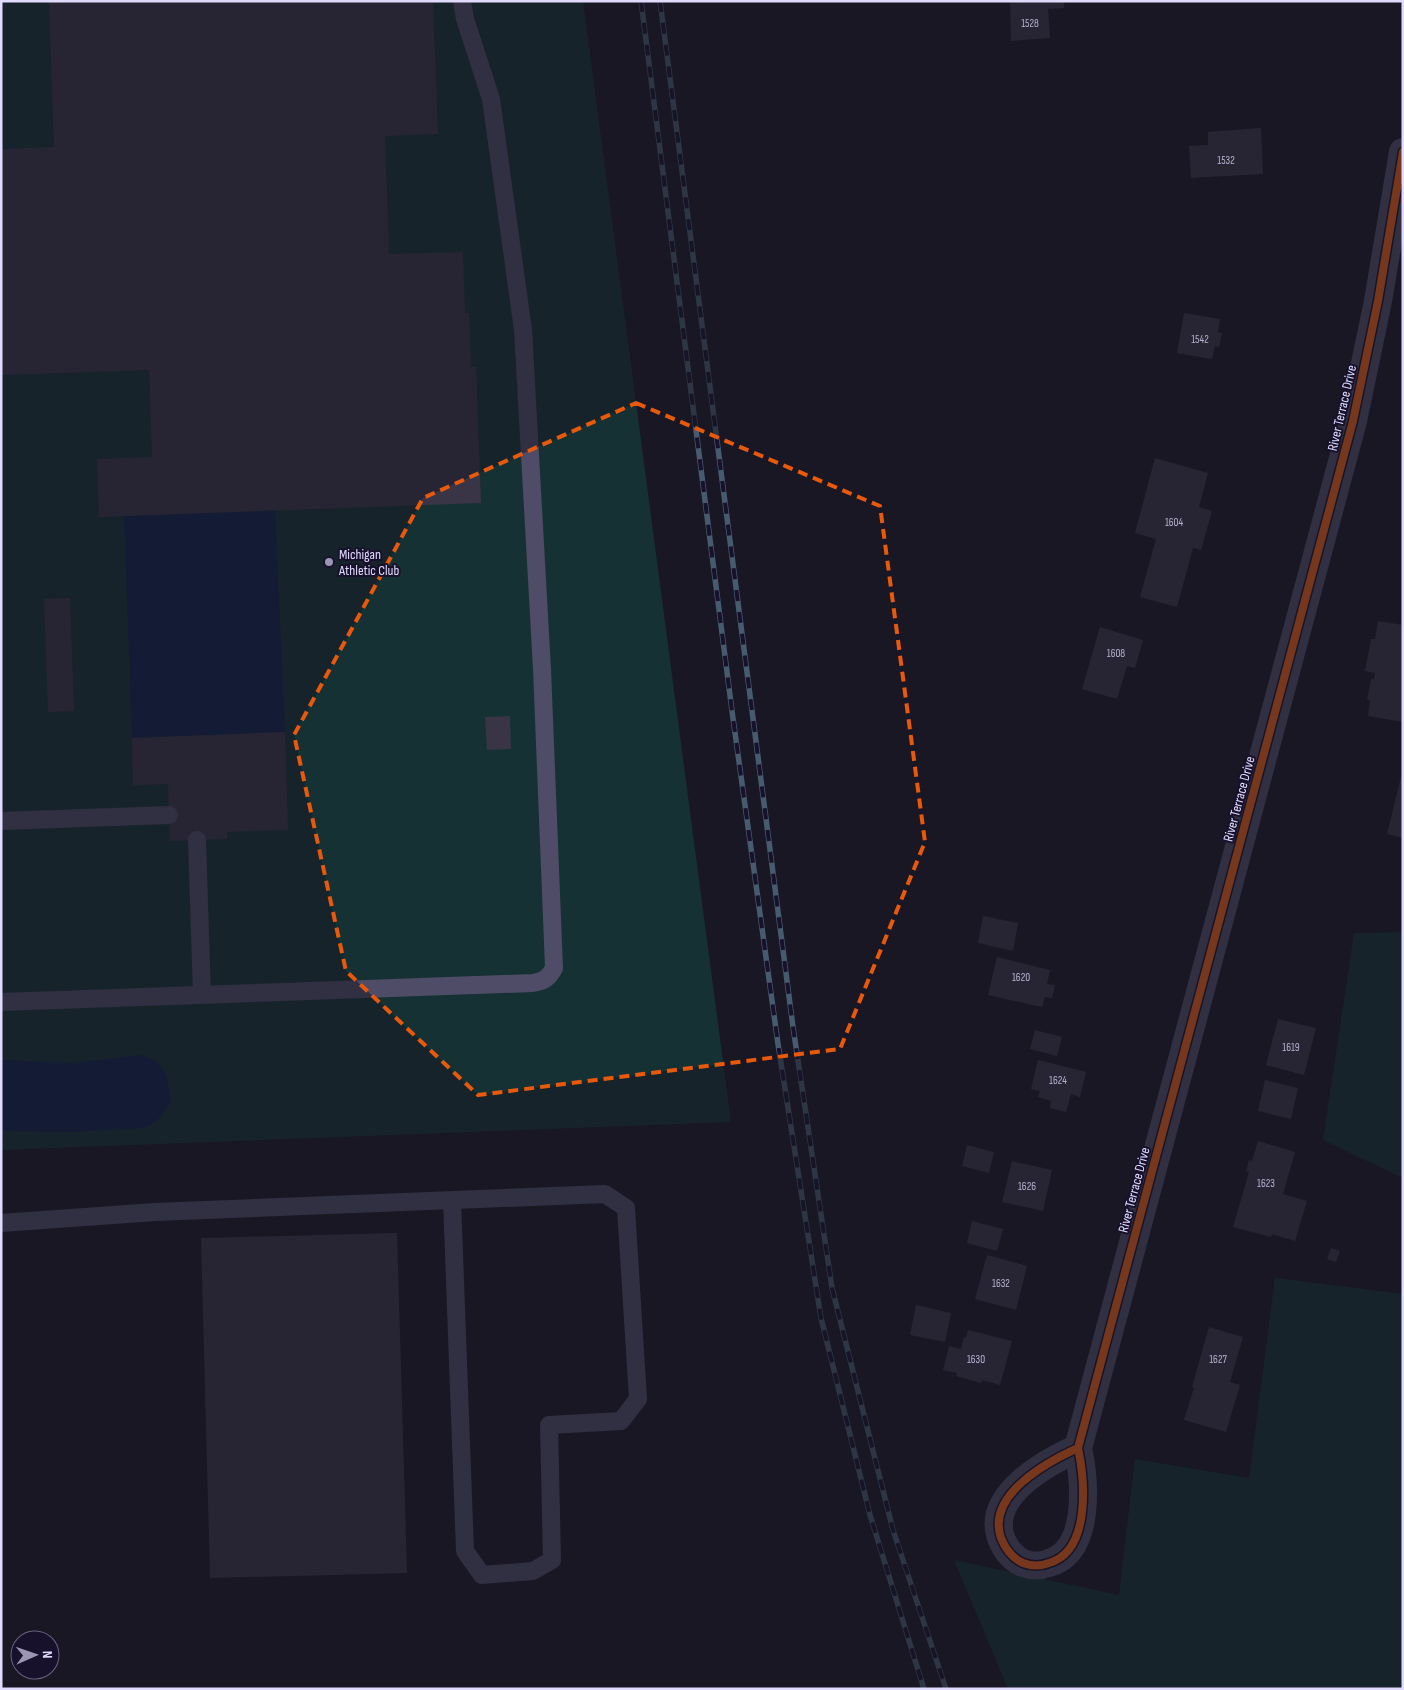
<svg xmlns="http://www.w3.org/2000/svg" width="1404" height="1690" font-family="'Sofia Sans Condensed',sans-serif">
	<rect width="100%" height="100%" fill="#1a1725"/>
	<g fill="#153133">
		<polygon points="1,1 583,1 731,1122 1,1150"/>
		<polygon points="1403,932 1403,1178 1323,1140 1354,933"/>
		<polygon points="1275,1278 1403,1294 1403,1689 1008,1689 954,1560 1119,1595 1135,1459 1249,1478"/>
	</g>
	<g fill="#0e214a">
		<polygon points="275,510 285,732 132,738 124,516"/>
		<path d="M140 1055C169 1062 166 1076 171 1102L160 1118 144 1128 73 1132 1 1131V1061L7 1060 73 1063Z"/>
	</g>
	<g fill="#393546">
		<polygon points="49,1 433,1 438,134 385,136 389,254 463,252 465,313 469,313 471,367 476,367 481,503 99,517 97,459 152,457 149,370 1,375 1,149 54,147"/>
		<polygon points="1010,1 1064,1 1064,8 1048,9 1050,38 1011,41"/>
		<polygon points="1261,128 1263,174 1191,178 1189,146 1208,145 1208,132"/>
		<polygon points="1184,313 1220,319 1218,332 1222,333 1219,347 1215,346 1212,359 1177,353"/>
		<polygon points="1155,458 1208,473 1199,507 1212,511 1201,550 1193,548 1177,607 1140,597 1156,539 1135,533"/>
		<polygon points="70,598 74,711 48,712 44,599"/>
		<polygon points="1378,621 1403,625 1403,722 1368,716 1370,700 1367,700 1371,679 1374,679 1375,673 1365,671 1371,639 1375,639"/>
		<polygon points="1100,627 1143,640 1135,668 1127,666 1117,699 1082,689"/>
		<polygon points="510,716 511,749 487,750 485,717"/>
		<polygon points="285,732 288,830 227,832 227,839 170,841 168,784 133,785 132,738"/>
		<polygon points="1402,773 1403,773 1403,838 1387,834"/>
		<polygon points="983,916 1018,923 1013,951 978,943"/>
		<polygon points="997,957 1050,970 1047,984 1055,985 1052,998 1045,997 1042,1007 988,995"/>
		<polygon points="1278,1019 1316,1028 1304,1075 1266,1065"/>
		<polygon points="1035,1030 1062,1037 1057,1056 1030,1049"/>
		<polygon points="1038,1060 1086,1072 1080,1097 1071,1094 1066,1112 1050,1108 1051,1101 1038,1097 1040,1091 1031,1089"/>
		<polygon points="1265,1080 1298,1088 1291,1119 1258,1111"/>
		<polygon points="1258,1141 1295,1152 1283,1194 1307,1201 1295,1241 1272,1234 1271,1237 1233,1227 1249,1172 1246,1171 1249,1160 1252,1161"/>
		<polygon points="967,1145 994,1152 989,1173 962,1166"/>
		<polygon points="1012,1161 1052,1170 1043,1211 1002,1202"/>
		<polygon points="972,1221 1003,1229 997,1251 967,1243"/>
		<polygon points="397,1233 407,1573 210,1578 201,1238"/>
		<polygon points="1331,1248 1340,1251 1336,1262 1327,1259"/>
		<polygon points="987,1255 1027,1266 1016,1310 975,1299"/>
		<polygon points="916,1305 951,1313 945,1342 910,1335"/>
		<polygon points="1209,1327 1243,1337 1230,1382 1240,1385 1226,1432 1184,1420 1194,1388 1192,1387"/>
		<polygon points="968,1330 1012,1341 1000,1385 982,1380 981,1383 956,1376 957,1373 943,1370 949,1346 961,1349 964,1337 966,1338"/>
	</g>
	<g fill="none" stroke-linecap="round" stroke-linejoin="round">
		<g stroke="#4e4c66" stroke-width="18">
			<polyline points="1,821 169,815"/>
			<polyline points="197,840 202,995"/>
			<path d="M1 1002 533 983C544 981 549 978 554 968L542 669 523 330 491 99 465 19 462 1"/>
			<polyline points="1,1223 155,1212 605,1194 626,1208 638,1399 621,1421 549,1425 552,1560 533,1571 482,1575 465,1551 452,1200"/>
		</g>
		<path stroke="#4e4c66" stroke-width="28" d="M1078 1448C1047 1462 986 1495 1001 1538 1005 1548 1012 1558 1023 1563 1031 1566 1041 1566 1049 1563 1091 1551 1085 1481 1078 1448L1353 421 1378 301 1403 152"/>
		<defs>
			<g id="rail">
				<polyline points="641,1 732,711 778,1044 821,1318 870,1515 924,1689"/>
				<polyline points="660,1 793,1027 832,1288 893,1530 946,1689"/>
			</g>
		</defs>
		<use href="#rail" stroke="#475b6f" stroke-width="5.5"/>
		<use href="#rail" stroke="#17112b" stroke-width="4" stroke-dasharray="11" stroke-linecap="butt"/>
		<defs>
			<path id="cycleway" d="M1078 1448C1047 1462 986 1495 1001 1538 1005 1548 1012 1558 1023 1563 1031 1566 1041 1566 1049 1563 1091 1551 1085 1481 1078 1448L1353 421 1378 301 1403 152"/>
		</defs>
		<use href="#cycleway" stroke="#17112b" stroke-width="11"/>
		<use href="#cycleway" stroke="#e95d12" stroke-width="8"/>
	</g>
	<path d="M0 0H1404V1690H0ZM636 403 880 506 925 842 840 1049 478 1095 346 971 294 735 423 498Z" fill="#1a1725" fill-opacity=".55" fill-rule="evenodd"/>
	<path fill="none" stroke="#e8590c" stroke-width="4" stroke-dasharray="10 6" stroke-linejoin="round" d="M636 403 880 506 925 842 840 1049 478 1095 346 971 294 735 423 498Z"/>
	<circle fill="#9b96b3" stroke="#17112b" stroke-width="2" cx="329" cy="562" r="5"/>
	<g text-anchor="middle" dominant-baseline="central" stroke-width="4" stroke-linejoin="round" paint-order="stroke">
		<g font-size="11" fill="#b7b2d1">
			<text x="1030" y="23">1528</text>
			<text x="1226" y="160">1532</text>
			<text x="1200" y="339">1542</text>
			<text x="1174" y="522">1604</text>
			<text x="1116" y="653">1608</text>
			<text x="1021" y="977">1620</text>
			<text x="1291" y="1047">1619</text>
			<text x="1058" y="1080">1624</text>
			<text x="1266" y="1183">1623</text>
			<text x="1027" y="1186">1626</text>
			<text x="1001" y="1283">1632</text>
			<text x="976" y="1359">1630</text>
			<text x="1218" y="1359">1627</text>
		</g>
		<g font-size="14" fill="#e1dbff" stroke="#17112b">
			<text transform="translate(1342 408) rotate(-77)">River Terrace Drive</text>
			<text transform="translate(1239 799) rotate(-75)">River Terrace Drive</text>
			<text transform="translate(1134 1190) rotate(-75)">River Terrace Drive</text>
		</g>
		<g font-size="14" fill="#e1dbff" stroke="#17112b" text-anchor="start">
			<text x="339" y="554">Michigan<tspan x="339" dy="16">Athletic Club</tspan></text>
		</g>
	</g>
	<rect width="1404" height="1690" fill="none" stroke="#e1dbff" stroke-width="5"/>
	<g transform="translate(35 1655) rotate(88)"><circle r="24" fill="#17112b" stroke="#686280"/>
	<path d="M0-4L9 19L0 12L-9 19Z" fill="#9b96b3"/>
	<text y="-8" font-size="14" font-weight="bold" text-anchor="middle" fill="#e1dbff">N</text>
	</g>
</svg>
